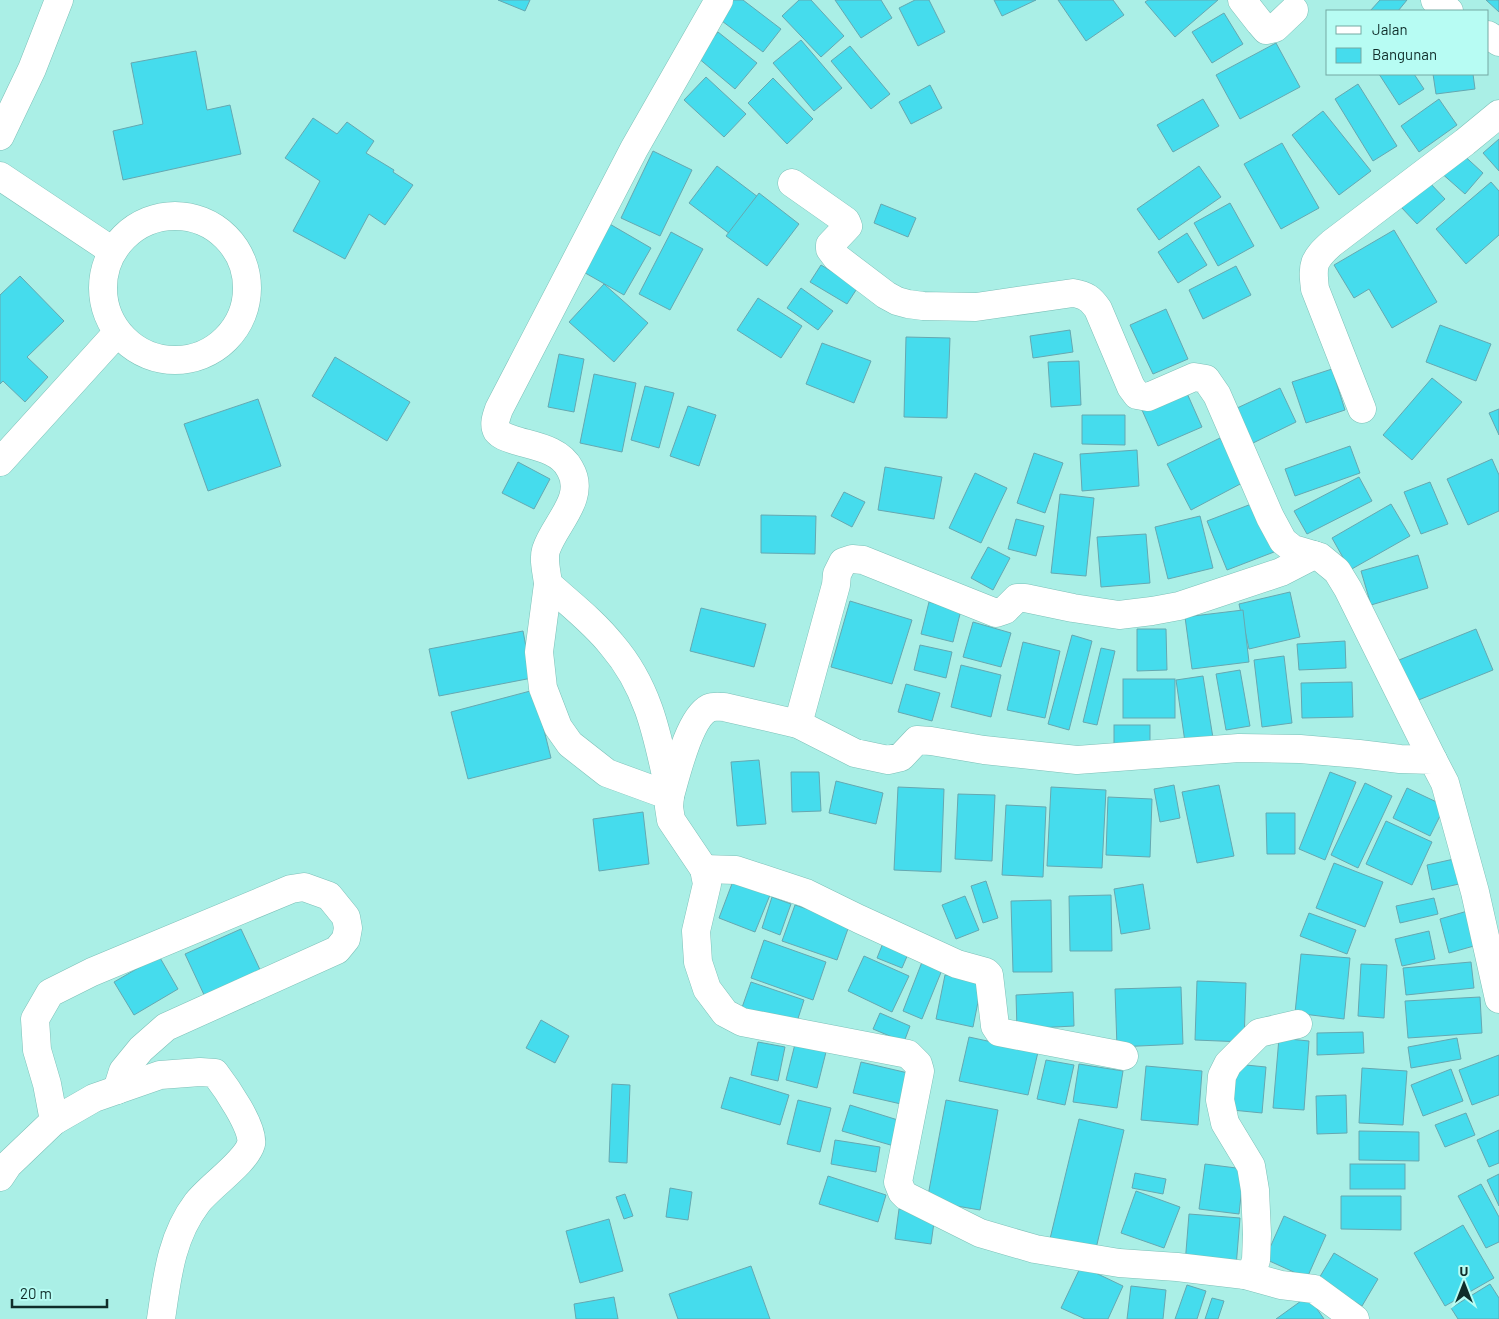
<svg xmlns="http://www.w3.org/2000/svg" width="1499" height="1319" font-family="Barlow,sans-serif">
	<rect width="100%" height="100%" fill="#aaefe6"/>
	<g fill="#45dced" stroke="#65a8b1">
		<polygon points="498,0 530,0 525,11"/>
		<polygon points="732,0 743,0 781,29 763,52 718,18"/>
		<polygon points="799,0 811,0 844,36 821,57 782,16"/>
		<polygon points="835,0 881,0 892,18 861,38"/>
		<polygon points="915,0 929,0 945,32 918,46 899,8"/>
		<polygon points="994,0 1036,0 1002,16"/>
		<polygon points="1058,0 1113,0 1124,15 1086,41"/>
		<polygon points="1148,0 1218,0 1175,37 1145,2"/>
		<polygon points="1380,0 1407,0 1398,11 1370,11"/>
		<polygon points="1486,0 1499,0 1499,12"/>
		<polygon points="1224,13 1243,44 1212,63 1192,32"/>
		<polygon points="718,32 757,63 735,89 697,57"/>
		<polygon points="801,40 842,88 814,111 773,63"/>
		<polygon points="1276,43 1300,87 1240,119 1216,75"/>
		<polygon points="850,46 890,94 871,109 831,61"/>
		<polygon points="196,51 207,110 230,105 241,154 123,180 113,131 143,124 131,63"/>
		<polygon points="1379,74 1414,74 1424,89 1399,105"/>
		<polygon points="1433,74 1473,74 1475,89 1436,94"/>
		<polygon points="706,77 746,114 724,137 684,100"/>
		<polygon points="773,78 813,119 787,144 748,103"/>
		<polygon points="1358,84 1397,146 1373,161 1335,99"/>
		<polygon points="930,85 942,108 911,124 899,102"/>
		<polygon points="1203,99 1219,126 1173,152 1157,125"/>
		<polygon points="1439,99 1457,125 1419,152 1401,126"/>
		<polygon points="1323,111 1371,171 1339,195 1292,135"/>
		<polygon points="313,118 337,134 347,122 374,141 366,153 394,170 393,172 413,185 385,225 369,214 345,259 293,231 320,181 285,158"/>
		<polygon points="1499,139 1499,171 1483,153"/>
		<polygon points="1282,143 1319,208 1281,229 1244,164"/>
		<polygon points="1458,150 1483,173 1465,194 1439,171"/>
		<polygon points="653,151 692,170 660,236 621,218"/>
		<polygon points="717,166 758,197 730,234 689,203"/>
		<polygon points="1199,166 1221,197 1159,240 1137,209"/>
		<polygon points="1429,182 1445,199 1417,224 1401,207"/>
		<polygon points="1491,182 1499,191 1499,235 1466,264 1436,229"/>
		<polygon points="759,193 799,224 767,266 726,236"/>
		<polygon points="1230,203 1254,246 1218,266 1194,223"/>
		<polygon points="881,204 916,218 908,237 874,223"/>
		<polygon points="608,223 651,248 624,295 580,270"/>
		<polygon points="1394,230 1437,302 1392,328 1369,289 1354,298 1334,265"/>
		<polygon points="671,232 703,249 670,310 639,294"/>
		<polygon points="1187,233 1207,265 1178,283 1158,252"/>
		<polygon points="821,265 858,287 847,304 810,282"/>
		<polygon points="1236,266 1251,295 1203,319 1189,290"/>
		<polygon points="20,276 64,321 27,357 48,377 25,402 3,381 0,384 0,295"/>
		<polygon points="604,284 648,323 614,362 569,322"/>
		<polygon points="801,288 833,311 818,330 787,308"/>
		<polygon points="758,298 802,326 781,358 737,330"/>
		<polygon points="1166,309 1188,359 1153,374 1130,325"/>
		<polygon points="1440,325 1491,344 1476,381 1426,362"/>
		<polygon points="1070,330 1073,352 1033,358 1030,336"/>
		<polygon points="906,337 950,338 947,418 904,417"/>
		<polygon points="822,343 871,361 854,403 806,384"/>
		<polygon points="559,354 584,359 574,412 548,407"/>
		<polygon points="335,357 410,402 387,441 312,396"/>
		<polygon points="1079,361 1081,405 1051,407 1048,362"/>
		<polygon points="1332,369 1345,410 1306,423 1292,382"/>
		<polygon points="594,374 636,383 622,452 580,443"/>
		<polygon points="1432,378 1462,402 1412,460 1383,435"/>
		<polygon points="645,386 674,393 659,448 631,440"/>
		<polygon points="1280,388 1296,422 1251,444 1235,409"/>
		<polygon points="1186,391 1202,427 1158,446 1142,410"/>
		<polygon points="258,399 281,466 208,491 184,424"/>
		<polygon points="688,406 716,415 699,466 670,456"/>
		<polygon points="1499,409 1499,435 1489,413"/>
		<polygon points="1082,415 1125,415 1125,445 1082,444"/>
		<polygon points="1220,438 1244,482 1191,510 1167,464"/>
		<polygon points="1350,446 1360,473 1295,496 1285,469"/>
		<polygon points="1137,450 1139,486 1082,491 1080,454"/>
		<polygon points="1034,453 1063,463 1045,513 1017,503"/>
		<polygon points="1492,459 1499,475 1499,511 1468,525 1447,479"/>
		<polygon points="518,462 550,479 534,509 502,493"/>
		<polygon points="885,467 942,477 934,519 878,510"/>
		<polygon points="975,473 1007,488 981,543 949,528"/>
		<polygon points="1359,477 1372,501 1307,534 1294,511"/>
		<polygon points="1430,482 1448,524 1421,534 1404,492"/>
		<polygon points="844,492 865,502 852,527 831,516"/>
		<polygon points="1060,494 1094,498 1086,576 1051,573"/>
		<polygon points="1254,503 1274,552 1227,570 1207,521"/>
		<polygon points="1391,504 1410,536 1350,570 1332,538"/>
		<polygon points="761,515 816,516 815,554 761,553"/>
		<polygon points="1200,516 1213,568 1168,579 1155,527"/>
		<polygon points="1016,519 1044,526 1036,556 1008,549"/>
		<polygon points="1146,534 1150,583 1101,587 1097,537"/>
		<polygon points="988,547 1010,558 993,590 971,578"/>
		<polygon points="1418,555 1428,588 1371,605 1361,571"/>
		<polygon points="1290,592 1300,637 1249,649 1239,604"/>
		<polygon points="850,601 912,620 892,684 831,667"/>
		<polygon points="929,602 961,610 953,642 921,634"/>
		<polygon points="701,608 766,624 754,667 690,651"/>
		<polygon points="1243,610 1249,662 1192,669 1185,617"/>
		<polygon points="973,622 1011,633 1001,667 963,657"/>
		<polygon points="1137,629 1166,629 1167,670 1137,671"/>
		<polygon points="1476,629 1493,670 1416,701 1399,660"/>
		<polygon points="523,631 532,678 439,696 429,649"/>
		<polygon points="1072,635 1092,641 1069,730 1048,724"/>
		<polygon points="1345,641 1346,668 1299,670 1297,644"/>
		<polygon points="1023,642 1060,651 1045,718 1007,710"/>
		<polygon points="920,645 952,652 946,678 914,670"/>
		<polygon points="1101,648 1115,651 1097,725 1083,722"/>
		<polygon points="1284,656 1292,723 1262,727 1254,660"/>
		<polygon points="961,665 1001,675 991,717 951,707"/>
		<polygon points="1240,670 1250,726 1226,730 1216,674"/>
		<polygon points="1203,676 1213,738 1185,742 1176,680"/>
		<rect x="1123" y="679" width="52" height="39"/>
		<polygon points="1352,682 1353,717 1302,718 1301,683"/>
		<polygon points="906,684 940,693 932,721 898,712"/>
		<polygon points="534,690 551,758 468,779 451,712"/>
		<rect x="1114" y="725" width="36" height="25"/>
		<polygon points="759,760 766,824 737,826 731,762"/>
		<polygon points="791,772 819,772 821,811 792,812"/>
		<polygon points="1330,772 1356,782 1325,860 1299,849"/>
		<polygon points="836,781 883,793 876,824 829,813"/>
		<polygon points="1365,783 1392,796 1358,868 1331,855"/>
		<polygon points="1174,785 1180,818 1160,822 1154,789"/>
		<polygon points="1219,785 1234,856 1197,863 1182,792"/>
		<polygon points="898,787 944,789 941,872 894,870"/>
		<polygon points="1051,787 1106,790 1102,868 1047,866"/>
		<polygon points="1407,788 1445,806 1430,836 1393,818"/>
		<polygon points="958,794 995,795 992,861 955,859"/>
		<polygon points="1108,797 1152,799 1150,857 1106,855"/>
		<polygon points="1006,805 1046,807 1043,877 1002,875"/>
		<polygon points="643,812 649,864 599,871 593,819"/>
		<polygon points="1266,813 1295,813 1295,854 1267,854"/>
		<polygon points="1386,821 1432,842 1412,885 1366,864"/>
		<polygon points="1463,857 1468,882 1432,890 1427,865"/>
		<polygon points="1334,863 1383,882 1365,927 1316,908"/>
		<polygon points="733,881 770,895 755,932 719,918"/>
		<polygon points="986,881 998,918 983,923 971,886"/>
		<polygon points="1143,884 1150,929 1121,934 1114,889"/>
		<polygon points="1111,895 1112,951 1070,951 1069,896"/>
		<polygon points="965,896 979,930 956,939 942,905"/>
		<polygon points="772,897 791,904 780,935 762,928"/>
		<polygon points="1434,898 1438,914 1400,923 1396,906"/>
		<polygon points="1051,900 1052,972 1013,972 1011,901"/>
		<polygon points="795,905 850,923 837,960 782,941"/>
		<polygon points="1471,910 1481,944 1449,953 1440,919"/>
		<polygon points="1309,913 1356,930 1347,954 1300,936"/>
		<polygon points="241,929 262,974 206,999 185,954"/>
		<polygon points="1429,931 1435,959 1402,966 1395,939"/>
		<polygon points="764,940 826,962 813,1000 751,978"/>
		<polygon points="883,943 908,954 902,968 877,958"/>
		<polygon points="1301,954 1350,958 1344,1019 1295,1013"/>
		<polygon points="159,956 178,989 134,1015 114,982"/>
		<polygon points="864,956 909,976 892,1012 848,991"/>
		<polygon points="922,962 942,970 922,1019 903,1011"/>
		<polygon points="1471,962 1474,988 1406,995 1403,968"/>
		<polygon points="1361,964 1387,965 1384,1018 1358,1016"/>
		<polygon points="945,975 982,982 973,1027 936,1019"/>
		<polygon points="1197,981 1246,983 1244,1042 1195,1040"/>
		<polygon points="751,982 804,1000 793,1034 739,1016"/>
		<polygon points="1181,987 1183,1044 1117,1047 1115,989"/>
		<polygon points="1073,992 1074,1026 1017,1029 1016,995"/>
		<polygon points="1480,997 1482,1033 1408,1038 1405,1001"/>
		<polygon points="880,1013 910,1026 904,1042 873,1029"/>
		<polygon points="541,1020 569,1036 555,1063 526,1048"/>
		<polygon points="1363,1032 1364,1053 1317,1055 1317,1033"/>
		<polygon points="969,1037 1038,1052 1028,1095 959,1081"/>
		<polygon points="1279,1038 1309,1041 1304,1110 1273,1108"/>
		<polygon points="1457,1038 1461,1059 1411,1068 1408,1047"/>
		<polygon points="758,1042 785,1047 778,1081 751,1075"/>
		<polygon points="795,1044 826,1052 817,1088 786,1080"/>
		<polygon points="1499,1055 1499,1095 1472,1105 1459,1070"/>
		<polygon points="1046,1060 1074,1065 1065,1105 1037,1099"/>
		<polygon points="861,1062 908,1073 901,1104 853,1093"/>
		<polygon points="1079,1064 1123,1071 1117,1108 1073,1102"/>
		<polygon points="1236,1064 1266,1067 1262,1113 1232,1110"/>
		<polygon points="1146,1066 1202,1071 1198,1125 1141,1120"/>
		<polygon points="1362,1068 1407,1071 1403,1125 1359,1123"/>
		<polygon points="1451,1069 1463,1101 1423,1116 1411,1085"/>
		<polygon points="730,1077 789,1095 780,1125 721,1108"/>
		<polygon points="612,1084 630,1085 627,1163 609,1162"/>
		<polygon points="1346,1095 1347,1133 1317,1134 1316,1096"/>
		<polygon points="798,1100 831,1108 820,1152 787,1144"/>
		<polygon points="946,1100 998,1110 980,1210 927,1201"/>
		<polygon points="850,1105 901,1121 894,1146 842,1131"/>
		<polygon points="1466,1113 1475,1135 1445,1147 1435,1125"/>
		<polygon points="1079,1119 1124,1130 1094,1257 1048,1247"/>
		<polygon points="1499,1130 1499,1163 1489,1167 1477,1140"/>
		<polygon points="1359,1131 1419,1132 1419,1161 1359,1160"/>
		<polygon points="835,1140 880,1147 876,1172 831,1164"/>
		<polygon points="1205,1164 1244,1169 1239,1214 1199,1209"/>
		<rect x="1350" y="1164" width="55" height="25"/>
		<polygon points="1135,1173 1166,1179 1163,1194 1132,1188"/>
		<polygon points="1499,1174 1499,1206 1487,1180"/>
		<polygon points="828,1176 886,1195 878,1222 819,1204"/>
		<polygon points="1481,1184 1499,1217 1499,1242 1486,1248 1458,1196"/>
		<polygon points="670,1188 692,1192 688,1220 666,1217"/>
		<polygon points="1136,1191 1180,1207 1164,1248 1121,1233"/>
		<polygon points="625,1194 633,1216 624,1219 616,1197"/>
		<polygon points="1341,1196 1401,1196 1401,1230 1341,1229"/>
		<polygon points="899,1209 935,1215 931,1244 895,1239"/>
		<polygon points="1189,1214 1240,1218 1236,1267 1185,1264"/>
		<polygon points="1284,1216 1326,1235 1307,1278 1265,1259"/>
		<polygon points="609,1219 623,1271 580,1283 566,1231"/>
		<polygon points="1463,1225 1494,1278 1445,1306 1414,1253"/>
		<polygon points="1334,1253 1378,1279 1362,1306 1318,1280"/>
		<polygon points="751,1266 770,1319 678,1319 669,1294"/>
		<polygon points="1081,1266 1123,1286 1108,1319 1085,1319 1061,1308"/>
		<polygon points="1490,1284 1499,1298 1499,1319 1458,1319 1451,1308"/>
		<polygon points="1187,1285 1206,1291 1197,1319 1175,1319"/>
		<polygon points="1131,1286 1166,1290 1163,1319 1127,1319"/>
		<polygon points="1308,1296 1324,1319 1276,1319"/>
		<polygon points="614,1297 618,1319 576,1319 574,1304"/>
		<polygon points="1212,1298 1224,1301 1218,1319 1205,1319"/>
	</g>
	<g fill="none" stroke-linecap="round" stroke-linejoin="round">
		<defs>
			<g id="minor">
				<polyline points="1242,0 1260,23 1266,30 1275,28 1294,10"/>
				<polyline points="1435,0 1449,11"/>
				<polyline points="1488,35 1499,42"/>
				<polyline points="0,136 32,69 59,0"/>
				<polyline points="0,176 111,250"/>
				<path d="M792 183 846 221 848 226 830 245V249L836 257 886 295 897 301 908 304 923 306 976 307 1073 293C1086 295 1091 299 1098 309L1131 387 1137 395 1148 397 1194 377 1206 379 1217 395 1270 517 1283 541 1293 549 1320 557 1337 571 1348 589 1433 760"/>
				<circle cx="175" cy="288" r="72"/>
				<path d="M1362 409 1315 289C1312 264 1313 260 1332 243L1465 142 1499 114"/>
				<polyline points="0,462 117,333"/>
				<polyline points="548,584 539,652 543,688 558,727 570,744 607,773 670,796"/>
				<polyline points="798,724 836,585 837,574 843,562 852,559 863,560 996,613 1005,610 1017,598 1025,598 1073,608 1119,615 1152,611 1179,606 1281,572 1314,555"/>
				<path d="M670 794C658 739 650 689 612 645 594 622 569 603 548 584 547 573 543 560 546 550 554 524 587 498 570 469 560 449 533 446 514 440 508 438 501 436 497 431 493 424 497 415 499 409L634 149 719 0"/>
				<polyline points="704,869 736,870 806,893 859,919 957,964 986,972 989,975 995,1026 999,1032 1124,1056"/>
				<polyline points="54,1121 47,1084 37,1050 35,1019 50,993 92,972 291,889 304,887 329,896 346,917 348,928 346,939 337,950 166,1027 141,1049 123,1071 117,1090"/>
				<path d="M0 1177 8 1165 54 1121 94 1098 160 1075 200 1072 215 1073C225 1086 255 1129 251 1144 246 1162 209 1187 197 1203 171 1237 167 1278 161 1319"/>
				<polyline points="1245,1275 1253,1269 1256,1260 1257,1234 1255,1190 1251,1166 1225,1123 1220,1100 1222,1076 1228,1064 1259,1033 1298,1024"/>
				<path d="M1355 1319 1314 1289 1281 1285 1245 1275 1177 1267 1119 1263 1035 1249 980 1233 906 1196 902 1192 898 1182 920 1071 918 1064 908 1054 742 1022 725 1013 707 989 698 962 696 931 707 884 704 869 671 820 669 807 670 796C676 775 689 718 709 708 714 706 719 707 724 707L798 724 855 753 888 760 901 757 917 740 931 741 984 750 1077 760 1239 748 1300 749 1359 754 1400 759 1433 760 1445 783 1475 892 1499 999"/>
			</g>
		</defs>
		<use href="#minor" stroke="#7dc0b8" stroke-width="29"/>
		<use href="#minor" stroke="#fff" stroke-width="28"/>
	</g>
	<rect x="1326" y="10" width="162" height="65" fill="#b7fcf3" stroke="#74a9a3"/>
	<rect x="1336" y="26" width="25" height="8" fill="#ffffff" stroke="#74a9a3"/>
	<text x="1372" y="35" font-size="15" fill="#102d2a">Jalan</text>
	<rect x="1336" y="48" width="25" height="15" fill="#45dced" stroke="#74a9a3"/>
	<text x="1372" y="60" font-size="15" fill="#102d2a">Bangunan</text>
	<g transform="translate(1464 1284)" stroke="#b7fcf3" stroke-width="4" paint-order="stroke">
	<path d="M0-4L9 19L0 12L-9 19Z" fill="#102d2a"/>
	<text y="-8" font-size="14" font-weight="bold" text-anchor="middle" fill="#102d2a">U</text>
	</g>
	<path d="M12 1299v8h95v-8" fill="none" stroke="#102d2a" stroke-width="2.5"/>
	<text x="20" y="1299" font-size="15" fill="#102d2a" stroke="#b7fcf3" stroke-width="4" paint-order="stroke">20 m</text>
</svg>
